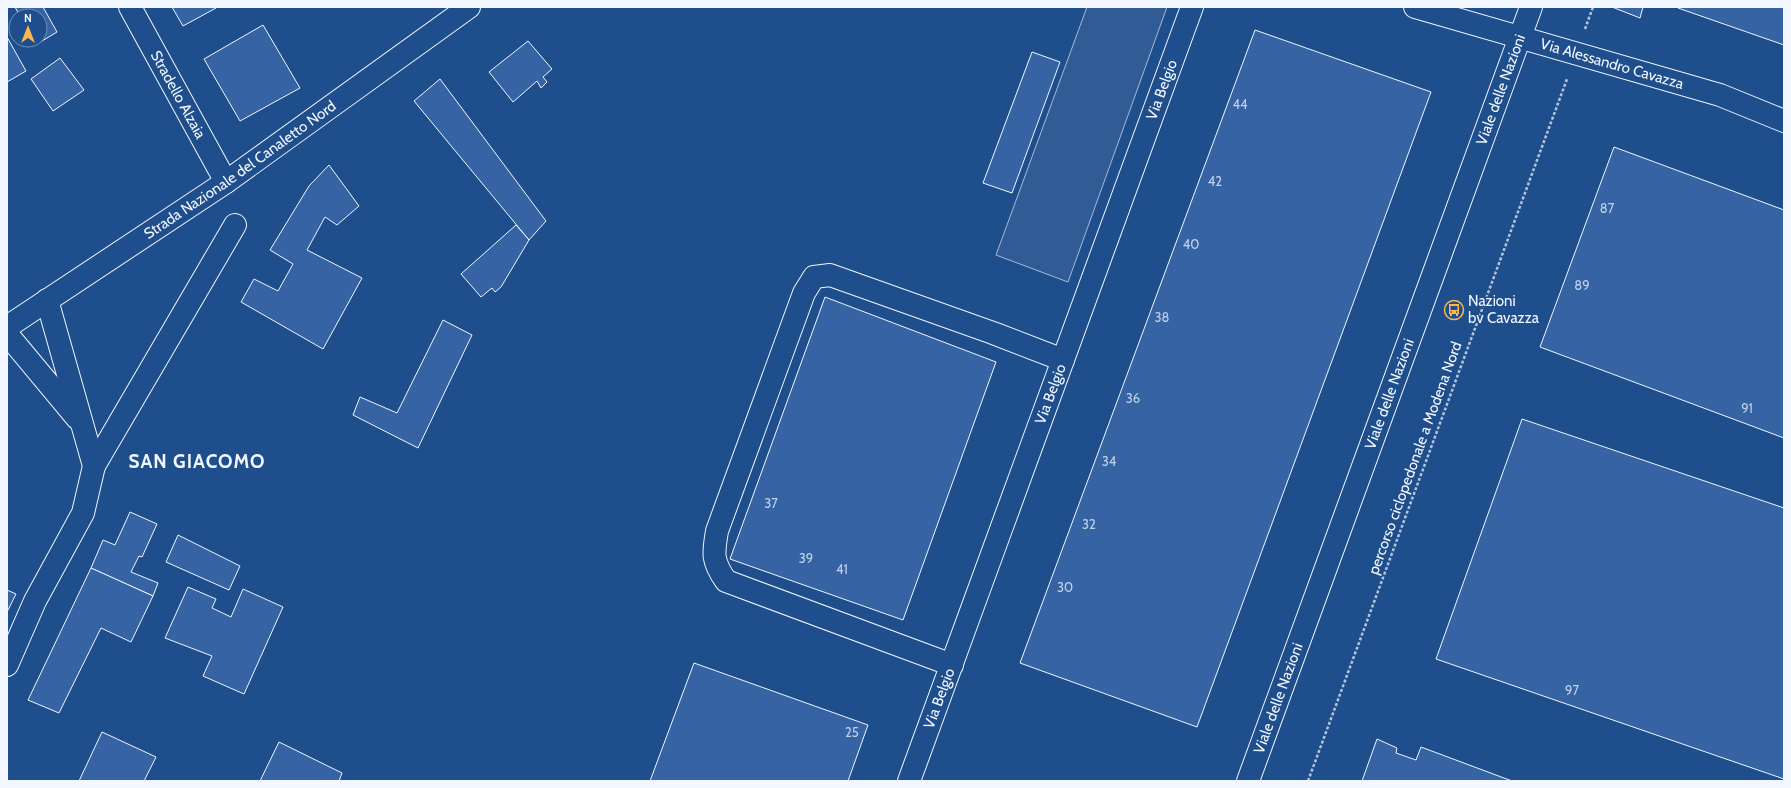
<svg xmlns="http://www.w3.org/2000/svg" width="1791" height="788" font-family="Cabin,sans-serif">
	<rect width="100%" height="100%" fill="#1f4e8c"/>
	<polygon fill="#305b95" stroke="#a8bbd7" points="1087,7 1167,7 1068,282 996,255"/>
	<g fill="#3563a3" stroke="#f2f6ff">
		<polygon points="15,7 43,7 57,32 37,44 34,40 40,40 40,16 20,16"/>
		<polygon points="172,7 216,7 216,8 183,26"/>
		<polygon points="1612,7 1643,7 1640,18"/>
		<polygon points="1784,7 1784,45 1678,8 1678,7"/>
		<polygon points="263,25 300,88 240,121 204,59"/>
		<polygon points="1255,30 1431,92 1197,727 1020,663"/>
		<polygon points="7,37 26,71 7,82"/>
		<polygon points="528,41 552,69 543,77 547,82 541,88 537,81 513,102 489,72"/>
		<polygon points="1032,52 1060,62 1012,193 983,183"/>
		<polygon points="60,58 84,90 53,111 31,79"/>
		<polygon points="440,79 546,221 529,240 414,101"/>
		<polygon points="1614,147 1784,210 1784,438 1540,347"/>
		<polygon points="329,165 359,206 337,225 325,217 307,250 362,278 323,349 241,302 254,279 278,291 293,264 270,250 309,186"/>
		<polygon points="516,225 529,240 501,287 495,292 492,288 481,297 461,274"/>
		<polygon points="825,297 996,362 903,620 730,559"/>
		<polygon points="443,320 472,335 418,448 353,415 360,397 397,413"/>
		<polygon points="1522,419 1784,508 1784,779 1436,659"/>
		<polygon points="130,512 157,524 142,557 139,556 131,572 158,583 153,596 91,568 103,540 115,545"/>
		<polygon points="178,535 240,566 229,590 166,562"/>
		<polygon points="91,568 153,596 131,642 101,628 59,713 28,700"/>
		<polygon points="188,587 216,599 212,608 231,617 243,589 283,607 244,694 203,676 212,656 165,638"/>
		<polygon points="7,590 16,594 7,612"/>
		<polygon points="694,663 868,725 848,781 650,781"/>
		<polygon points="102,732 156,757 144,781 79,781"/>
		<polygon points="1377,739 1397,748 1396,753 1416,760 1421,747 1512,781 1362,781"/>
		<polygon points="279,742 342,773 339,781 260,781"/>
	</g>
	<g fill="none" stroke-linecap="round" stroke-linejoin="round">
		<defs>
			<g id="minor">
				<path id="s1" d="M130 7 226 182"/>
				<path id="s2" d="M1415 7 1720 95 1784 121"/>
				<polyline points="7,334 77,418"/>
				<polyline points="94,466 235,225"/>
				<polyline points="7,665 35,601 83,513 94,466 47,300"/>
				<path d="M952 665 726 581C712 561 713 554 717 531L804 293 814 277 830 275 993 333 1063 360"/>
				<path id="s3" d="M909 781 1192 7"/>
				<path id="s4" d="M1248 781 1531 7"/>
			</g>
			<g id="major">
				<path id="s5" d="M7 327 226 182 469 7"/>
			</g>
		</defs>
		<use href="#minor" stroke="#f2f6ff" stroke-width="24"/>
		<use href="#major" stroke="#f2f6ff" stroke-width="24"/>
		<g stroke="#b3c4dc" stroke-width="2.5" stroke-dasharray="3 2" stroke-linecap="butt">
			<polyline points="1585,29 1593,7"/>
			<polyline points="1308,781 1567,79"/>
		</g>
		<use href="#minor" stroke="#1f4e8c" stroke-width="22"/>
		<use href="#major" stroke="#1f4e8c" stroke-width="22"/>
	</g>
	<defs>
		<symbol id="bus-ring" viewBox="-11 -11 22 22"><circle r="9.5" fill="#1f4e8c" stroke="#ffb74d" stroke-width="1.5"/><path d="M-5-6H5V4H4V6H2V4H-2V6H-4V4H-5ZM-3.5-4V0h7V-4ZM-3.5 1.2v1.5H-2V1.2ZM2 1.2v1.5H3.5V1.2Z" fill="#ffb74d"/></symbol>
	</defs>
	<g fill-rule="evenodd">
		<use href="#bus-ring" x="1443" y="299" width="22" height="22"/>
	</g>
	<g text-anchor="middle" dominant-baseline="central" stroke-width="3" stroke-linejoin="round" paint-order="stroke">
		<g font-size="13" fill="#c3d1e8">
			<text x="1240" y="104">44</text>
			<text x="1215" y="181">42</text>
			<text x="1607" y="208">87</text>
			<text x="1191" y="244">40</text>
			<text x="1582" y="285">89</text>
			<text x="1162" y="317">38</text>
			<text x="1133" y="398">36</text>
			<text x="1747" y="408">91</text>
			<text x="1109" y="461">34</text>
			<text x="771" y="503">37</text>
			<text x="1089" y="524">32</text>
			<text x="806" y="558">39</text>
			<text x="842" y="569">41</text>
			<text x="1065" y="587">30</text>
			<text x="1572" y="690">97</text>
			<text x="852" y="732">25</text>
		</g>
		<g font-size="15" fill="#f2f6ff" stroke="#1f4e8c">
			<text stroke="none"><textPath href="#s2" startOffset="205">Via Alessandro Cavazza</textPath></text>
			<text stroke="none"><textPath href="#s3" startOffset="736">Via Belgio</textPath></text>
			<text stroke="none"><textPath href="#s4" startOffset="736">Viale delle Nazioni</textPath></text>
			<text stroke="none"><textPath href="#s1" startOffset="100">Stradello Alzaia</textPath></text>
			<text stroke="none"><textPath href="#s5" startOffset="281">Strada Nazionale del Canaletto Nord</textPath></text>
			<text stroke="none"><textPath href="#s3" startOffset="412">Via Belgio</textPath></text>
			<text stroke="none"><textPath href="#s4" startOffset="412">Viale delle Nazioni</textPath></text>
			<text transform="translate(1415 458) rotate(-70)">percorso ciclopedonale a Modena Nord</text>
			<text stroke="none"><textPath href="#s3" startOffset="88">Via Belgio</textPath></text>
			<text stroke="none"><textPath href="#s4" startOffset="88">Viale delle Nazioni</textPath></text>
		</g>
		<g font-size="15" fill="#f2f6ff" stroke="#1f4e8c" text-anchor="start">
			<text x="1468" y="301">Nazioni<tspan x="1468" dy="17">bv Cavazza</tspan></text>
		</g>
		<g font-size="19" font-weight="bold" letter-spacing="1" fill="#f2f6ff" stroke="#1f4e8c">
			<text x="197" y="461">SAN GIACOMO</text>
		</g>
	</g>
	<rect width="1791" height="788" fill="none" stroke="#f2f6ff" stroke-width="16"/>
	<g transform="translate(28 28)"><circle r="19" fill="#1f4e8c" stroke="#7391ba"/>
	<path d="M0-3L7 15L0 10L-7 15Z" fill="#ffb74d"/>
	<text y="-6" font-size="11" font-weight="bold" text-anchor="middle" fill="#f2f6ff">N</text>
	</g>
</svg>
